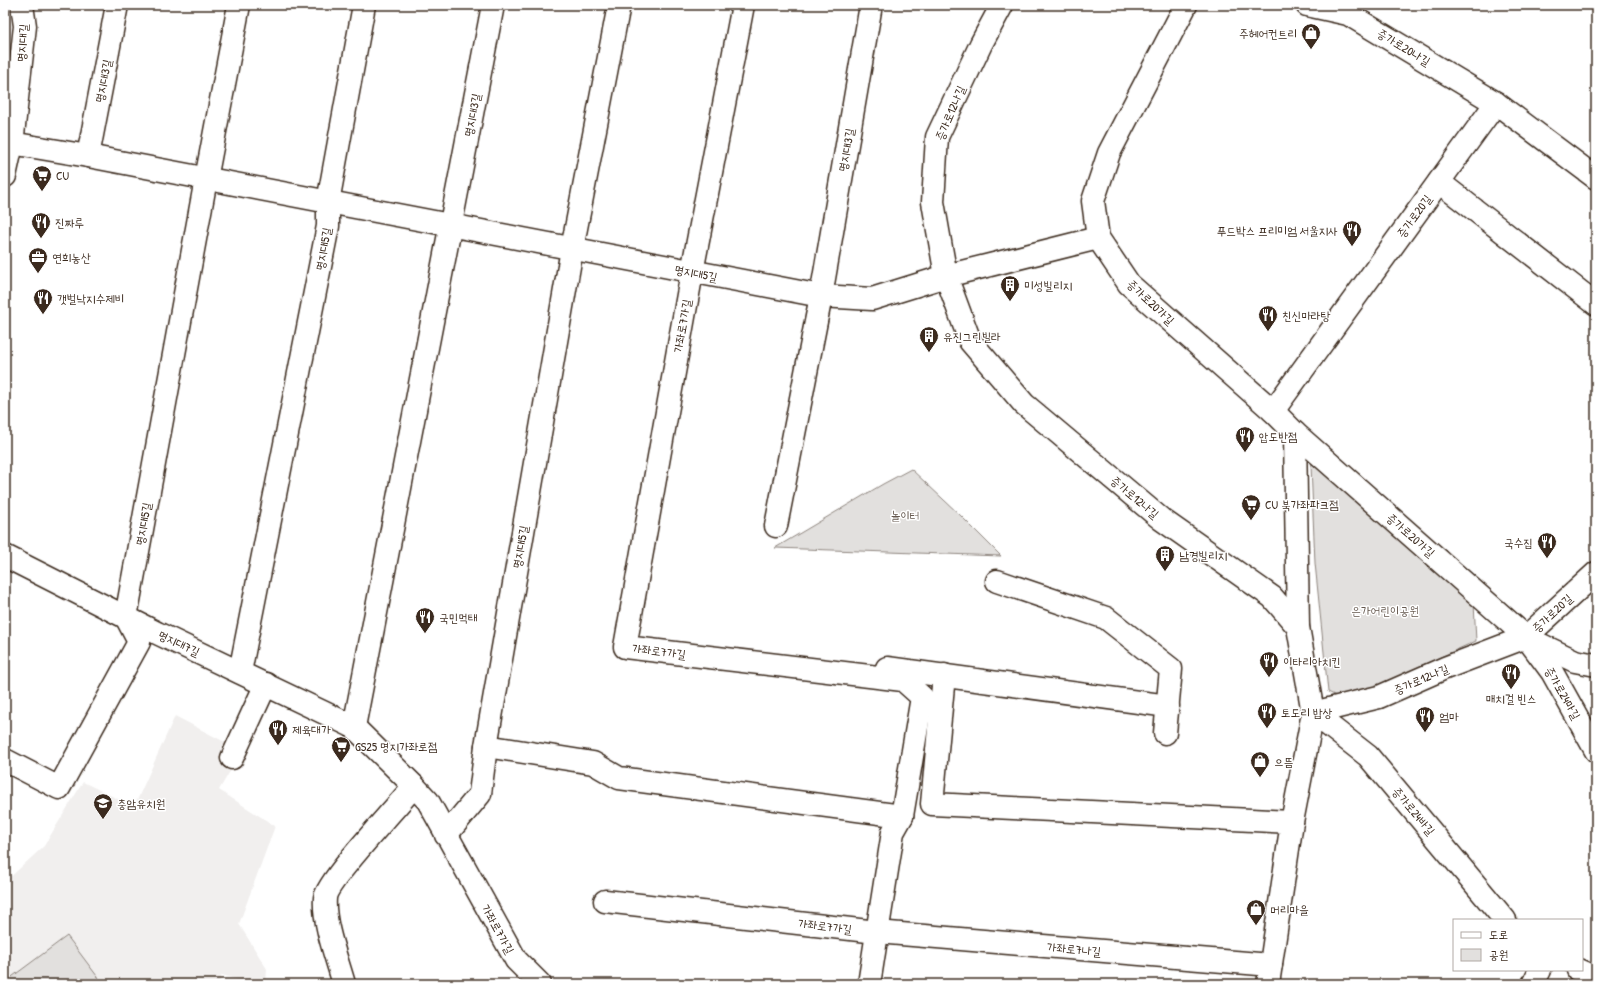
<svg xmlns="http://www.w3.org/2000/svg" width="1601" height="989" font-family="'Patrick Hand','Poor Story',sans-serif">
	<rect width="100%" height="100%" fill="#fff"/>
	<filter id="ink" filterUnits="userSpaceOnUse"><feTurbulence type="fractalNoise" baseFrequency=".025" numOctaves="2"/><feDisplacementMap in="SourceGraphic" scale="8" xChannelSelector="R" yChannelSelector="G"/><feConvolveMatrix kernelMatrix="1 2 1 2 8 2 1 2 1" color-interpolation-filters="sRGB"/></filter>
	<g filter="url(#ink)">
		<polygon fill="#f1efee" points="175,716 242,751 219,790 275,826 239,924 267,969 266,984 251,984 222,975 219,984 5,984 5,882 44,846 83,782 134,807"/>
		<g fill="#e2e0de" stroke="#8e857e">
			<polygon points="1319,461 1474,603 1476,641 1345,700 1328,692 1315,563 1311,465"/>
			<polygon points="911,469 959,514 1001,556 775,548 883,484"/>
			<polygon points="67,936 103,984 5,984 5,982"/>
		</g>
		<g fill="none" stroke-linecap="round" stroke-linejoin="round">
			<defs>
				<g id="minor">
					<polyline points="743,5 692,272 625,647 903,680 922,697 902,816 893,832 869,984"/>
					<polyline points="1002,5 981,44 937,137 933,202 946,276 970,341 1024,404 1161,519 1272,597 1298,627"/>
					<polyline points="1186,5 1109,153 1093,201 1098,238 1129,284 1273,411 1295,433 1526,637 1552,672 1596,751"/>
					<polyline points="1307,5 1348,14 1496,103 1596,178"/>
					<polyline points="5,142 88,156 821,296 872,299 946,276 1098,238"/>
					<polyline points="88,156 117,5"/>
					<polyline points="5,176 12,144 25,26 22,5"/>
					<polyline points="1439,182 1596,304"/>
					<polyline points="1273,411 1496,103"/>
					<polyline points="776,526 821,296 871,5"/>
					<polyline points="5,556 157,633 354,727 414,786 428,801 516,960 540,984"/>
					<polyline points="997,581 1106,618 1171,669 1165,733"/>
					<polyline points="1529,639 1575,661 1596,665"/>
					<polyline points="887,668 1168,706"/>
					<polyline points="240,672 328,226 328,202 364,5"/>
					<polyline points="944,675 932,804 1292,822"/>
					<polyline points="1313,713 1379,697 1445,668 1526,637 1596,573"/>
					<polyline points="1313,713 1368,756 1505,920"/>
					<polyline points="354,727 493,5"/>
					<polyline points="486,746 593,763 619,778 902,816"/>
					<polyline points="232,758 266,684"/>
					<polyline points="5,760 59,788 139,642 126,617 206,179 239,5"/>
					<polyline points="446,835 480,794 486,746 572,249 619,5"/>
					<polyline points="605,901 877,932 1271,965"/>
					<polyline points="1578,970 1596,978"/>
					<path d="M344 984C337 959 323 923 325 898 326 882 400 803 414 786"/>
					<polyline points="1268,984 1292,822 1313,713 1298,627 1295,433"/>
					<polyline points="1533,984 1540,970"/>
				</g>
			</defs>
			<use href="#minor" stroke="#3b2a1e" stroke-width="25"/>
			<use href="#minor" stroke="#fff" stroke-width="22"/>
		</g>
	</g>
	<defs>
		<symbol id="shop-pin" viewBox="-11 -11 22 30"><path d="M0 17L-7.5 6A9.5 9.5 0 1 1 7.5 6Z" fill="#3b2a1e" stroke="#fff"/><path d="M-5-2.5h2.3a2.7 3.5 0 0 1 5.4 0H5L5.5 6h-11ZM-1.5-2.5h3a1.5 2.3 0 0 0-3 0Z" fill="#fff"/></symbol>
		<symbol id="supermarket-pin" viewBox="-11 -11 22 30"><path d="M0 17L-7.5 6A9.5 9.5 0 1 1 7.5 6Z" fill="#3b2a1e" stroke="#fff"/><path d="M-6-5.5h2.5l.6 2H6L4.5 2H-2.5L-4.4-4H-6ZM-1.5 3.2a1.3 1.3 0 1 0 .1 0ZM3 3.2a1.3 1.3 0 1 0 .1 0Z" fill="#fff"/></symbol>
		<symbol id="restaurant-pin" viewBox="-11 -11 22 30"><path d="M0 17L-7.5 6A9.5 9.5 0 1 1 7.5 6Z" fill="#3b2a1e" stroke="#fff"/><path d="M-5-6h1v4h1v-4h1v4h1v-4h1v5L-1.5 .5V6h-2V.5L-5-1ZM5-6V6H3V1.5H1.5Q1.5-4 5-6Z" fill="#fff"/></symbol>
		<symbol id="office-pin" viewBox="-11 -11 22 30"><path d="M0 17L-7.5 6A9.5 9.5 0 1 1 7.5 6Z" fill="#3b2a1e" stroke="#fff"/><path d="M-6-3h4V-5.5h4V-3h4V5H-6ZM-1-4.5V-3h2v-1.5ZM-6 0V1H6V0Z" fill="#fff"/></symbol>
		<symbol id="building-pin" viewBox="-11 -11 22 30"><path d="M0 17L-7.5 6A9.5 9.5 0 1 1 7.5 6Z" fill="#3b2a1e" stroke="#fff"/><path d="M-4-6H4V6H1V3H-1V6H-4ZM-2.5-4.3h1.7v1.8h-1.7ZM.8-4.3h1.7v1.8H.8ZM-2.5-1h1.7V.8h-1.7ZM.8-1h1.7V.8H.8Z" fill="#fff"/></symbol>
		<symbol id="school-pin" viewBox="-11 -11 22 30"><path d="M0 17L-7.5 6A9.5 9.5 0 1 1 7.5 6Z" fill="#3b2a1e" stroke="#fff"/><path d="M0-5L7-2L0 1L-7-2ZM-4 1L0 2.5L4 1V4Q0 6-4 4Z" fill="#fff"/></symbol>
	</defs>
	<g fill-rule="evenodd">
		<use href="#shop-pin" x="1300" y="22" width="22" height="30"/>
		<use href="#supermarket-pin" x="31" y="164" width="22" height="30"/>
		<use href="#restaurant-pin" x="30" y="211" width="22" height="30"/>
		<use href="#restaurant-pin" x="1341" y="219" width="22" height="30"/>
		<use href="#office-pin" x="27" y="246" width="22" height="30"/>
		<use href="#building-pin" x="999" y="274" width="22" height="30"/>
		<use href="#restaurant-pin" x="32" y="287" width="22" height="30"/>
		<use href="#restaurant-pin" x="1257" y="304" width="22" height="30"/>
		<use href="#building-pin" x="918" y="325" width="22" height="30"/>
		<use href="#restaurant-pin" x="1234" y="425" width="22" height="30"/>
		<use href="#supermarket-pin" x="1240" y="493" width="22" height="30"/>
		<use href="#restaurant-pin" x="1536" y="531" width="22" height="30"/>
		<use href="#building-pin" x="1154" y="544" width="22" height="30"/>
		<use href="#restaurant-pin" x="414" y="606" width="22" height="30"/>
		<use href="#restaurant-pin" x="1258" y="650" width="22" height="30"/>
		<use href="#restaurant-pin" x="1500" y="662" width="22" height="30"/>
		<use href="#restaurant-pin" x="1256" y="701" width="22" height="30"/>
		<use href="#restaurant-pin" x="1414" y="705" width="22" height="30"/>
		<use href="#restaurant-pin" x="267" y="718" width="22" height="30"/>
		<use href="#supermarket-pin" x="330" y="735" width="22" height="30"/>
		<use href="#shop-pin" x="1249" y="750" width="22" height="30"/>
		<use href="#school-pin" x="92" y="792" width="22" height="30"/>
		<use href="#shop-pin" x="1245" y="898" width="22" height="30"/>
	</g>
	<g text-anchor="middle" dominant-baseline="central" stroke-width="3" stroke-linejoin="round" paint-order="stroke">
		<g font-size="12" fill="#3b2a1e" stroke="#fff" text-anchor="start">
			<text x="1297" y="33" text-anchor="end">주헤어컨트리</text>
			<text x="56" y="175">CU</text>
			<text x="55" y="222">진짜루</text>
			<text x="1338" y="230" text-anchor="end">푸드박스 프리미엄 서울지사</text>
			<text x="52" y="257">연희농산</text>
			<text x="1024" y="285">미성빌리지</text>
			<text x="57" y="298">갯벌낙지수제비</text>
			<text x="1282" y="315">친신마라탕</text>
			<text x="943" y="336">유진그린빌라</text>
			<text x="1259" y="436">압도반점</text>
			<text x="1265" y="504">CU 북가좌파크점</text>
			<text x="1533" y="542" text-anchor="end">국수집</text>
			<text x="1179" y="555">남경빌리지</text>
			<text x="439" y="617">국민먹태</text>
			<text x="1283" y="661">이타리아치킨</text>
			<text x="1511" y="698" text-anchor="middle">매치걸 빈스</text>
			<text x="1281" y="712">토도리 밥상</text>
			<text x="1439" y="716">엄마</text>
			<text x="292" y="729">제육대가</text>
			<text x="355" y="746">GS25 명지가좌로점</text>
			<text x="1274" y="761">으뜸</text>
			<text x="117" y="803">충암유치원</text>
			<text x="1270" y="909">머리마을</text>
		</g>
		<g font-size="12" fill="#3b2a1e" stroke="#fff">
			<text transform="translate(22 43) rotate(-86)">명지대길</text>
			<text transform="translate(1404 47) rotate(31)">증가로20나길</text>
			<text transform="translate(103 81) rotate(-79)">명지대3길</text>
			<text transform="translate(950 113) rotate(-67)">증가로12나길</text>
			<text transform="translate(472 115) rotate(-79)">명지대3길</text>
			<text transform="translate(846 150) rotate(-80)">명지대3길</text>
			<text transform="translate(1414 216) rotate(-54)">증가로20길</text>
			<text transform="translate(323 249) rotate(-80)">명지대5길</text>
			<text transform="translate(696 273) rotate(11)">명지대5길</text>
			<text transform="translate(1151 302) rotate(43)">증가로20가길</text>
			<text transform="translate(682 326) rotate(-80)">가좌로7가길</text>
			<text transform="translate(1135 497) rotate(40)">증가로12나길</text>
			<text transform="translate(143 524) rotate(-80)">명지대5길</text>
			<text transform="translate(1411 535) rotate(41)">증가로20가길</text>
			<text transform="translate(520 547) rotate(-80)">명지대5길</text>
			<text transform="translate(1552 613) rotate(-43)">증가로20길</text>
			<text transform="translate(179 643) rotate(25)">명지대7길</text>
			<text transform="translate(659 651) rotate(7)">가좌로7가길</text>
			<text transform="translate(1421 679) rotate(-23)">증가로12나길</text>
			<text transform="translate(1563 693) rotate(60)">증가로24마길</text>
			<text transform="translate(1414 811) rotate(50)">증가로24바길</text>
			<text transform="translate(825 926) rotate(7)">가좌로7가길</text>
			<text transform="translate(498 929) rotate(61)">가좌로7가길</text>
			<text transform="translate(1074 949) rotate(5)">가좌로7나길</text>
		</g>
		<g font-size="12" fill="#65584e" stroke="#fff">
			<text x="905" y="515">놀이터</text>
			<text x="1385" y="610">은가어린이공원</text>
		</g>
	</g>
	<rect width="1601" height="989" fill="none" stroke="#fff" stroke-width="20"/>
	<rect x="10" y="10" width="1581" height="969" fill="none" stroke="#3b2a1e" stroke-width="1.5" filter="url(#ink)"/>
	<rect x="1453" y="919" width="130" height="52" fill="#ffffff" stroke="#b1aaa5"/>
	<rect x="1461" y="932" width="20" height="6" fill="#ffffff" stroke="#b1aaa5"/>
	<text x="1489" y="939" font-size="12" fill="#3b2a1e">도로</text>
	<rect x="1461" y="949" width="20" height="12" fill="#e2e0de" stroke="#b1aaa5"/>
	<text x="1489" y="959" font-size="12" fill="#3b2a1e">공원</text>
</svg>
